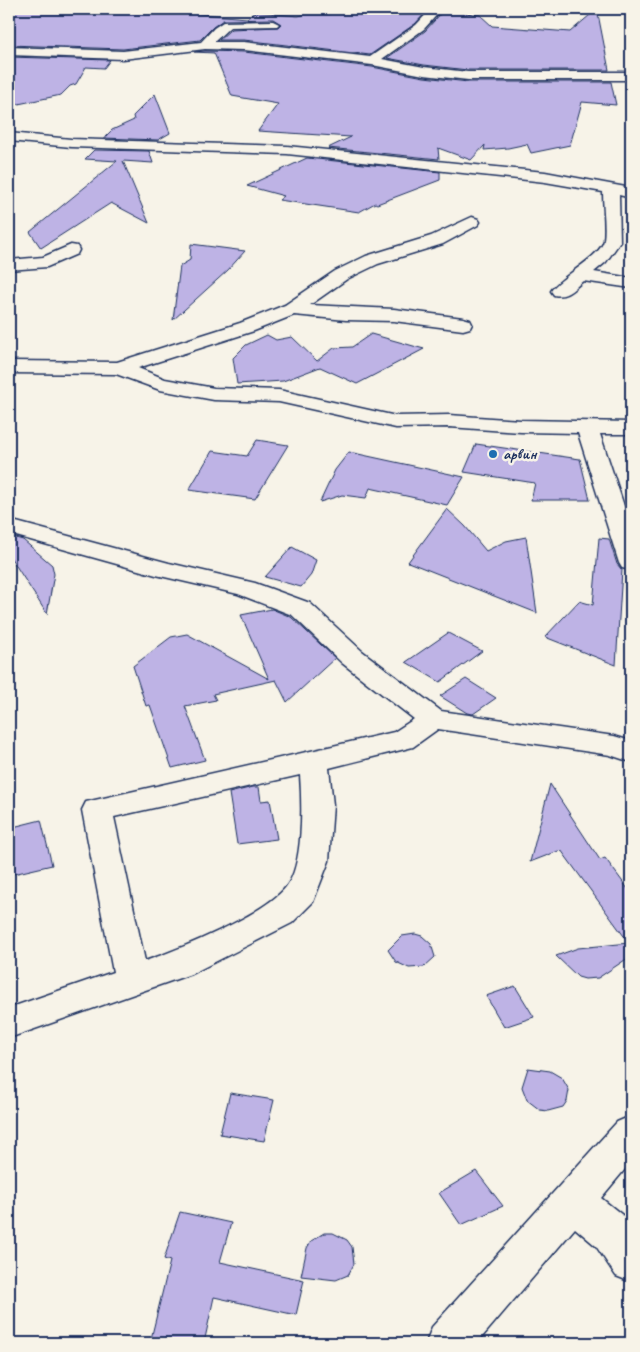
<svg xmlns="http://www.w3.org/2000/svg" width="640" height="1352" font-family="Caveat,sans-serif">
	<rect width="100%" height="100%" fill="#f7f3e8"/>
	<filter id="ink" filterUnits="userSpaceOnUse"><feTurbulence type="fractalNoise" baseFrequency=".02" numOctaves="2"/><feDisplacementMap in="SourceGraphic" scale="10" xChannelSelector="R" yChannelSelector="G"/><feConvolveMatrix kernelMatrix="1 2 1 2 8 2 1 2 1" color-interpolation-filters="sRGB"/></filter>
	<g filter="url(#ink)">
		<g fill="#beb3e5" stroke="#1b2f5e">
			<polygon points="9,9 145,9 247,18 255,12 298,16 307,14 330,14 332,11 336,11 337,9 396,11 399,9 429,9 415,24 370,55 244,40 219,40 231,29 278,27 281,24 273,19 223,20 213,27 200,40 123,49 9,45"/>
			<polygon points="597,9 609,70 468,70 424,65 387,58 425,31 444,10 480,15 492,26 570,32"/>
			<polygon points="205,51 244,52 372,67 424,77 468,82 611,82 616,105 582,102 570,145 531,153 527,144 508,148 484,150 485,145 471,160 438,148 439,159 328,148 351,137 258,131 278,104 232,96 214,53 194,52"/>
			<polygon points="9,57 110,60 104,68 86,67 76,84 70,86 61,95 9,106"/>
			<polygon points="155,94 170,133 158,140 104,138 112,130 134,120 133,116"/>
			<polygon points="94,150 149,151 153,163 123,161 149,223 111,203 41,248 30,232 117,161 85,159"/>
			<polygon points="307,158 440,172 440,180 377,204 375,203 359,212 279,200 284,196 247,186"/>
			<polygon points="191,244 245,251 228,270 173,320 180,266 190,260"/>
			<polygon points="371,334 424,349 357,384 320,367 283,381 237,384 233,358 246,345 267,335 276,340 292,337 317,361 334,348 352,347"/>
			<polygon points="257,440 288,445 255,499 189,490 212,451 247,456"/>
			<polygon points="476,444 580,459 590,500 531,500 535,483 464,472"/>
			<polygon points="349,452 464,477 447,505 370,488 366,498 342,495 320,502 335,470"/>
			<polygon points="447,509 465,526 486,551 506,541 526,537 537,613 408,562"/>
			<polygon points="9,536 23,540 52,565 54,574 47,614 9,555"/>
			<polygon points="599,538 609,539 617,564 622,570 616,665 545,637 579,601 593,605"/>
			<polygon points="292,547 316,560 311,575 301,587 265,577"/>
			<polygon points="272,609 291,617 335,658 287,702 276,680 213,694 216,700 185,706 205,760 172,768 150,705 146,706 133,666 171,637 187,634 269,679 241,615"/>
			<polygon points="448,633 482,651 440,682 406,662"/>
			<polygon points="466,679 496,698 473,714 467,713 440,696"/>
			<polygon points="550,784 600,860 605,858 631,893 631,956 598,978 585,979 578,977 556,956 578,948 629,943 561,850 530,862"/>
			<polygon points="253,787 259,787 261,801 270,800 277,839 237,844 229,793"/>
			<polygon points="41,820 52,865 9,875 9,828"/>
			<polygon points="415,934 422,936 431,944 435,957 424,967 409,968 396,962 388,950 402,936"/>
			<polygon points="515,986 534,1017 504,1027 486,996"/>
			<polygon points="528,1068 550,1071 562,1078 569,1090 567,1101 563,1107 548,1111 540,1110 527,1100 522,1087"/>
			<polygon points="230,1093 274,1100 264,1141 220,1134"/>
			<polygon points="476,1171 503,1206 461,1225 439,1193"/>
			<polygon points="180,1212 231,1223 220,1262 304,1280 296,1315 214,1297 204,1343 150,1343 170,1261 164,1259"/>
			<polygon points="324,1233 333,1233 347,1240 352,1247 354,1264 348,1275 336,1280 301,1276 307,1248 311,1241"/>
		</g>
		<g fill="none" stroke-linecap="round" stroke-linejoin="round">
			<defs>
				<g id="minor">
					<polygon points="431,9 442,9 424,29 382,59 424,67 468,72 631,72 631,80 468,80 424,75 372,65 244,50 205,49 123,59 9,55 9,47 123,51 201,42 214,28 223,22 273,21 279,24 277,26 230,27 214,42 244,42 370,57 416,25"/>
					<path d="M9 133 71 139 287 146 545 172 631 188V198L619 195 620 242 606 262 594 272 631 278V288L583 281C573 289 567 298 554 295L551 291C561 276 601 257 604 240 606 225 603 208 603 192L545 182 287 154 71 147 9 141Z"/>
					<polygon points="472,217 478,219 480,222 478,225 443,244 378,264 347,279 310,305 394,309 463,318 470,320 472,324 470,328 463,330 394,321 346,320 294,315 254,331 138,368 165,379 214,388 279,390 396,416 449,415 521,420 631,422 631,434 600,434 631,527 631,570 622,568 619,563 578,433 521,432 449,427 396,428 279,402 214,400 160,390 116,374 9,373 9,361 117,362 240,323 285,305 335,271 366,256 431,236"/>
					<polygon points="71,245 77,246 79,250 77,254 47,267 9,270 9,260 43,257"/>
					<path d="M9 520 169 563 255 583 310 603 362 651 441 711 614 736 631 741V762L610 755 438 729 413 747 329 768 333 805 329 861 313 902 292 923 191 974 9 1038V1008L113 972 82 810 86 802 394 732 414 719 342 663 292 615 238 594 156 575 9 534ZM300 775C302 803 304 865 286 887 264 915 180 949 145 961L114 817Z"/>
					<polygon points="631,1116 631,1162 601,1198 626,1218 631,1226 631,1282 616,1276 596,1246 575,1228 477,1343 426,1343 432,1327 617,1122"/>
				</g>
			</defs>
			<use href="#minor" stroke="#1b2f5e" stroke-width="3"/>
			<use href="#minor" fill="#f7f3e8" fill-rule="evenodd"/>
		</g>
	</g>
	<circle fill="#1f6fb2" stroke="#f7f3e8" stroke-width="2" cx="493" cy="454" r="5"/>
	<g text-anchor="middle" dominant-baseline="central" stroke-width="5" stroke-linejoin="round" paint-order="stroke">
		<g font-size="16" font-weight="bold" fill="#1b2f5e" stroke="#f7f3e8" text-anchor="start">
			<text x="503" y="454">арвин</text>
		</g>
	</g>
	<rect width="640" height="1352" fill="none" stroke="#f7f3e8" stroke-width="30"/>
	<rect x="15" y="15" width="610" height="1322" fill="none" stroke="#1b2f5e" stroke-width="2" filter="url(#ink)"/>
</svg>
